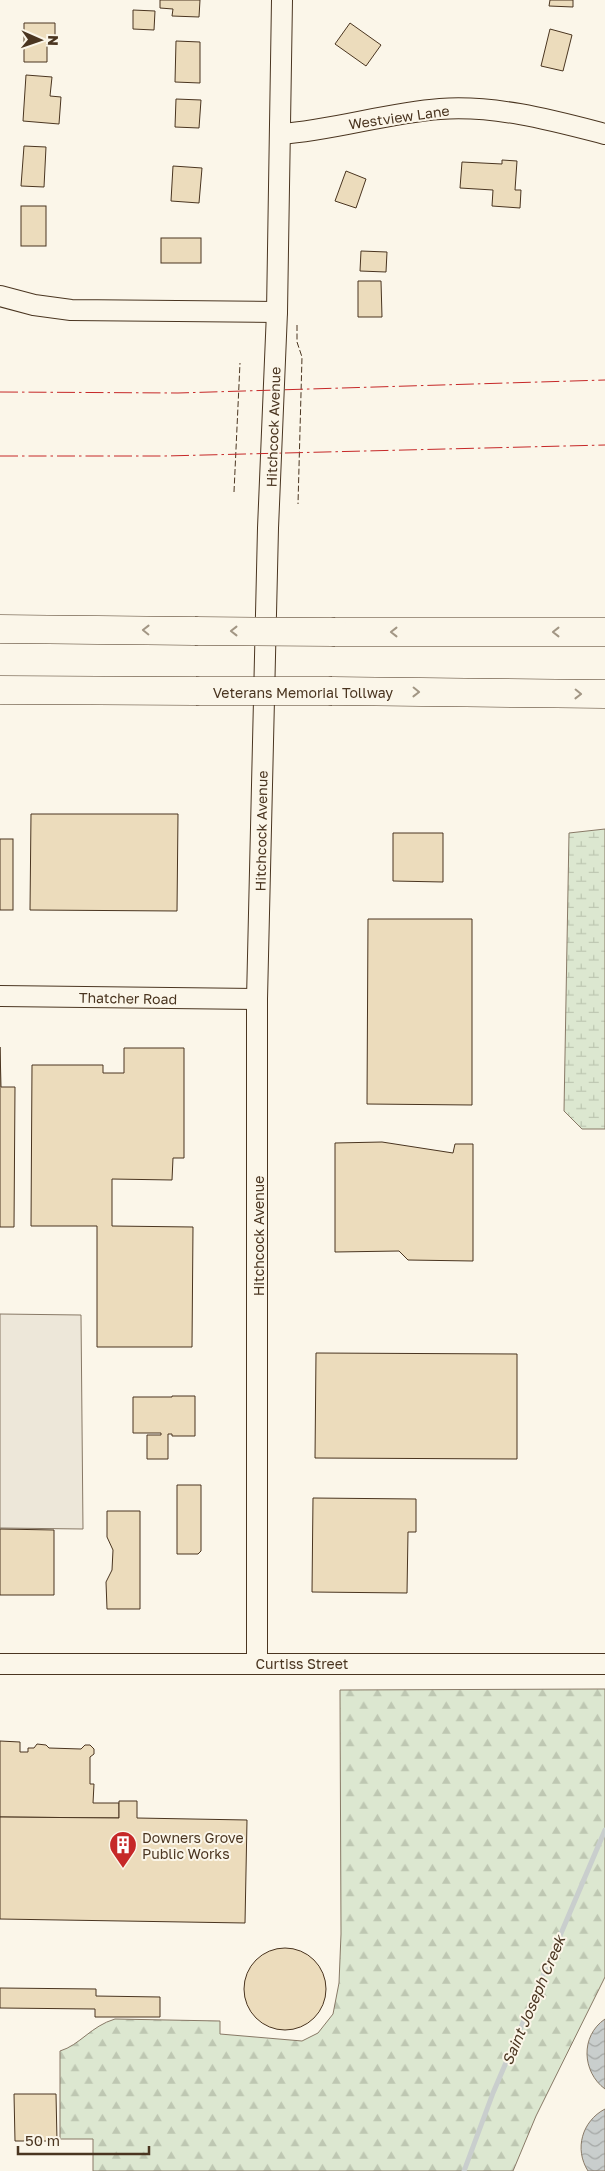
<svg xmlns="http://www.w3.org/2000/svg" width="605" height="2171" font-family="'Golos Text',sans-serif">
	<defs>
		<pattern id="forest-firs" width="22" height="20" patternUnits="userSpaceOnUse" patternTransform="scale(1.25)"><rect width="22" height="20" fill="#dce7d0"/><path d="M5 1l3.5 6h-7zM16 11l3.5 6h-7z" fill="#bec7b2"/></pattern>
		<pattern id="wetland-marsh" width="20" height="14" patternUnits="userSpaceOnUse" patternTransform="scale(1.25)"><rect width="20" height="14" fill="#dce7d0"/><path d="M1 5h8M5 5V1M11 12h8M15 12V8" fill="none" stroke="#bec7b2"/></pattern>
		<pattern id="water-waves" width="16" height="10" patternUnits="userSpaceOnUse" patternTransform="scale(1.25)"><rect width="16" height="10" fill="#c9cecd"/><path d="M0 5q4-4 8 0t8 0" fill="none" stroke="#a5a8a6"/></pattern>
	</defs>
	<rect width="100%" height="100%" fill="#fbf6e9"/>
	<path fill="url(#forest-firs)" stroke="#887966" d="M605 1689V1977L536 2116 513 2171H93V2139H60V2051C80 2045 91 2026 115 2019L220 2021V2034L302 2041 318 2033 333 2014 339 1983 341 1934 340 1690Z"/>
	<polygon fill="url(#wetland-marsh)" stroke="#887966" points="605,829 605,1129 582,1129 564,1111 569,833"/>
	<polygon fill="#ede7d9" stroke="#887966" points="0,1314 81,1315 83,1529 0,1528"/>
	<g fill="url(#water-waves)" stroke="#887966">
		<path d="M605 2019V2089C582 2072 580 2036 605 2019Z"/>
		<path d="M605 2109V2171H588C574 2149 582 2121 605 2109Z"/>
	</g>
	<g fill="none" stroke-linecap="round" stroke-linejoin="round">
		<polyline stroke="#c9cecd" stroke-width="5" points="464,2171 493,2093 605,1830"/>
	</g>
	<g fill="#ecdcbc" stroke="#4a3520">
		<polygon points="160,0 200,0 199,17 172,16 173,9 160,8"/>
		<polygon points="550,0 573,0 573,7 549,6"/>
		<polygon points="133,10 155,11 154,30 133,29"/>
		<polygon points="24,23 55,23 55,39 47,39 47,62 24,62"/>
		<polygon points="350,23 381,45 366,66 335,44"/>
		<polygon points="550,29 572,35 563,71 541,66"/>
		<polygon points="176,41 200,42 200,83 175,82"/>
		<polygon points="26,75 52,77 50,96 61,97 59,124 23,121"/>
		<polygon points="176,99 201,100 199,128 175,127"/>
		<polygon points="24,146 46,147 44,187 21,186"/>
		<polygon points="502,160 517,161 515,190 521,190 520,208 492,206 493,190 460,188 462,162 502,164"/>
		<polygon points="173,166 202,168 199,203 171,201"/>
		<polygon points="346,171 366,179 356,208 335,201"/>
		<rect x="21" y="206" width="25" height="40"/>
		<rect x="161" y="238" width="40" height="25"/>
		<polygon points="361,251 387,252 386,272 360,271"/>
		<polygon points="358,281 381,281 382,317 358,317"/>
		<polygon points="31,814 178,814 177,911 30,910"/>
		<polygon points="393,833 443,833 443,882 393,881"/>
		<rect x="0" y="839" width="13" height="71"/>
		<polygon points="368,919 472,919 472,1105 367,1104"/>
		<polygon points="0,1047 1,1087 15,1087 14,1227 0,1227"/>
		<polygon points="124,1048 184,1048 184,1158 173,1158 172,1180 112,1179 112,1226 193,1227 192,1347 97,1347 97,1226 31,1226 32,1065 103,1065 103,1073 124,1073"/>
		<polygon points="382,1142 453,1153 455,1144 473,1144 473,1261 408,1260 399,1251 335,1252 335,1143"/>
		<polygon points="316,1353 517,1354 517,1459 315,1458"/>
		<polygon points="172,1396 195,1396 195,1436 172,1436 172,1434 168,1434 168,1459 147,1459 147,1435 161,1435 161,1433 133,1433 133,1397 172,1397"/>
		<polygon points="177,1485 201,1485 201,1551 198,1554 177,1554"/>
		<polygon points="313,1498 416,1499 416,1532 408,1532 407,1593 312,1592"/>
		<polygon points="107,1511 140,1511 140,1609 107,1609 106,1582 112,1570 113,1550 107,1537"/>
		<polygon points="0,1529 54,1530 54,1595 0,1595"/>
		<polygon points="0,1741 20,1742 20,1752 28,1752 28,1748 34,1748 37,1744 46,1745 49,1748 81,1749 85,1745 90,1745 94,1749 94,1754 90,1757 90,1784 94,1784 93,1803 119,1803 119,1818 0,1817"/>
		<polygon points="119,1801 137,1801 137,1818 247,1820 245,1923 0,1919 0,1817 119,1818"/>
		<circle cx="285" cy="1989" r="41"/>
		<polygon points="0,1988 96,1989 96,1996 160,1997 160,2017 95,2017 95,2009 0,2008"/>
		<polygon points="14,2094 56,2094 57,2141 15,2141"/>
	</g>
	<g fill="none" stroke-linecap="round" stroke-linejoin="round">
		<defs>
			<g id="minor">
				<path d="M281 134C335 130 386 113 440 109 496 105 551 120 605 134"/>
				<polyline points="0,296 34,305 71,310 277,312"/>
				<polyline points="0,996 257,999"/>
				<polyline points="257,1663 257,999 268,528 277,312 282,0"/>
				<polyline points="0,1664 605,1664"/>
			</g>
			<g id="highway">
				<polyline points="0,629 195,631"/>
				<polyline points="335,632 605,632"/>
				<polyline points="0,690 196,691"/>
				<polyline points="332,691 605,694"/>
			</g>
		</defs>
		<use href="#minor" stroke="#4a3520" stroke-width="22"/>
		<use href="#highway" stroke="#4a3520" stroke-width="29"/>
		<use href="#minor" stroke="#fbf6e9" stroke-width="20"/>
		<use href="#highway" stroke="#fbf6e9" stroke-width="28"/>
		<defs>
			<g id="highway-bridge">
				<polyline points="195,631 335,632"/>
				<polyline points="196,691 332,691"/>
			</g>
		</defs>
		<use href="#highway-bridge" stroke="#4a3520" stroke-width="29" stroke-linecap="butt"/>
		<use href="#highway-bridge" stroke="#fbf6e9" stroke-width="28"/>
		<g stroke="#4a3520" stroke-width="1" stroke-dasharray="6 2.5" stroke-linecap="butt">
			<polyline points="297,325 297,342 302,357 298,504"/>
			<polyline points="234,492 240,363"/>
		</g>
		<g stroke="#c62828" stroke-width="1" stroke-dasharray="18 4 2.5 4" stroke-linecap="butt">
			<polyline points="0,392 178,393 605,380"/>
			<polyline points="0,456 165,456 605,445"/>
		</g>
	</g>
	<defs><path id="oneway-chevron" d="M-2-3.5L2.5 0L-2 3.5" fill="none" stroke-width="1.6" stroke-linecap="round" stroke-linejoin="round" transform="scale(1.25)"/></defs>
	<g stroke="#a29684">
		<use href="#oneway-chevron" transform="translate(146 630) rotate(-179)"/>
		<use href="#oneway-chevron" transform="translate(234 631) rotate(-180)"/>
		<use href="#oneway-chevron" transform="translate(394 632) rotate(-180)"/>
		<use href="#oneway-chevron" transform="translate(556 632) rotate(-180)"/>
		<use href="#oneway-chevron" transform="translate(416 692) rotate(1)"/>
		<use href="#oneway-chevron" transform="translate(578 694) rotate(1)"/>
	</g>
	<defs>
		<symbol id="building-pin" viewBox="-11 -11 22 30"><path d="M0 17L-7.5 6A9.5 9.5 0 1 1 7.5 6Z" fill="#c62828" stroke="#fbf6e9"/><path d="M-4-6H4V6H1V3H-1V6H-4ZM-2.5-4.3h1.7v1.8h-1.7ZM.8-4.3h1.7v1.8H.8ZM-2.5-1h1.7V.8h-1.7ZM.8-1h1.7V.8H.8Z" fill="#fff"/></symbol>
	</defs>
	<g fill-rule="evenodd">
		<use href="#building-pin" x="107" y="1829" width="32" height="43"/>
	</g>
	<g text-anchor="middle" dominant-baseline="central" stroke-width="4" stroke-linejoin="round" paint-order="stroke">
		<g font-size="14" fill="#4a3520" stroke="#fbf6e9">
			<text transform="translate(399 117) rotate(-8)">Westview Lane</text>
			<text transform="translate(273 427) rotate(-88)">Hitchcock Avenue</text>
			<text x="303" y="692">Veterans Memorial Tollway</text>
			<text transform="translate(261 831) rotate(-89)">Hitchcock Avenue</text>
			<text transform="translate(128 998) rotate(1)">Thatcher Road</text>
			<text transform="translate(258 1236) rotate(-90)">Hitchcock Avenue</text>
			<text x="302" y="1663">Curtiss Street</text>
		</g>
		<g font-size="14" fill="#4a3520" stroke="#fbf6e9" text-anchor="start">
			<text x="142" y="1837">Downers Grove<tspan x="142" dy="16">Public Works</tspan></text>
		</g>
		<g font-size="15" font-style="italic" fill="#4a3520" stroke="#fbf6e9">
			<text transform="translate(533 2000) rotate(-67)">Saint Joseph Creek</text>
		</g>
	</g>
	<g transform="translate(40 40) rotate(92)" stroke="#fbf6e9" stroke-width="4" paint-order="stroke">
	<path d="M0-4L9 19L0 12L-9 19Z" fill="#4a3520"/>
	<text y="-8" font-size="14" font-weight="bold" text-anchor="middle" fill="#4a3520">N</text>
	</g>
	<path d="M18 2146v8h131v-8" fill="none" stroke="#4a3520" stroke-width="2.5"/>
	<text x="25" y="2146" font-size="15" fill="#4a3520" stroke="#fbf6e9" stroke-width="4" paint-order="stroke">50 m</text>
</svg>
